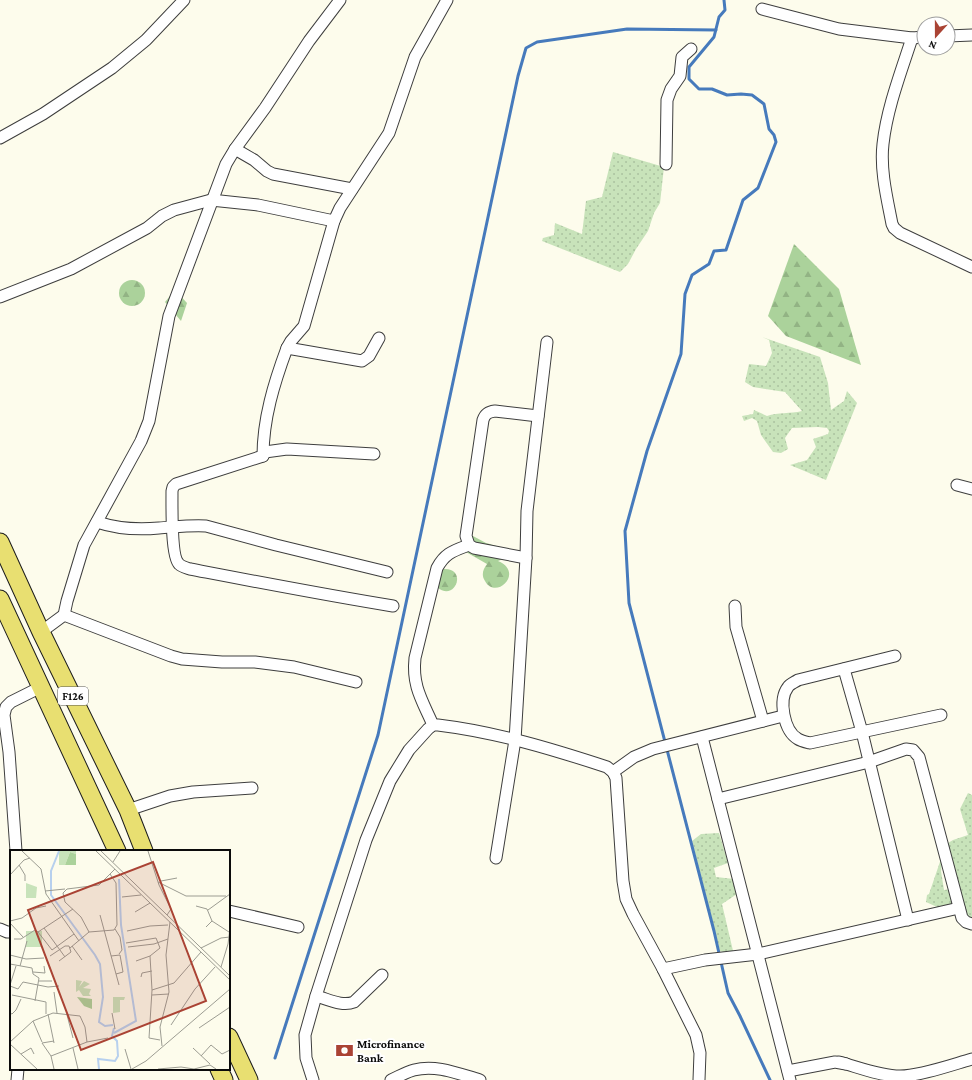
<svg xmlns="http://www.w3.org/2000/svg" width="972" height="1080" font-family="'Crimson Pro',serif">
	<defs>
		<pattern id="grass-dots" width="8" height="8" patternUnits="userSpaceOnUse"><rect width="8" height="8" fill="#c8e3ba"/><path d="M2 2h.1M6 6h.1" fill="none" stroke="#aac19f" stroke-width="1.8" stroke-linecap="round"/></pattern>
		<pattern id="forest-firs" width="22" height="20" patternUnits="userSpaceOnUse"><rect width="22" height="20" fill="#abd29b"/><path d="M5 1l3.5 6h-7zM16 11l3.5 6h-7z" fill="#92b384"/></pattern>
	</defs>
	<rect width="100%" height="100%" fill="#fdfcec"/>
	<g fill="url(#grass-dots)">
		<polygon points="613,152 664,167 660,203 654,213 648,231 636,249 628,264 620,272 542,241 543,238 554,235 555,223 582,234 586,201 602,197"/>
		<path d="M762 337 820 357 828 383 831 410 844 401 847 391 857 403 826 480 790 465 807 460 816 447 813 439 828 434 829 431 827 428 818 427 792 428 785 438 788 449 781 453 773 452 761 435 757 421 752 418 744 421 742 416 753 414 754 410 767 416C778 412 790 414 802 411L785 392 753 387 745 382 749 364 766 366 772 353 769 340Z"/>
		<polygon points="968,793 972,795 972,923 957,906 946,911 926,902 927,895 929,894 943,853 941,871 944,890 951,889 943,846 953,840 968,835 960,809"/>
		<polygon points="719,833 728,863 714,868 716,877 734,879 737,894 722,904 734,955 720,951 692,841 701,834"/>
	</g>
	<g fill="url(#forest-firs)">
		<polygon points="794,244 839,289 861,365 786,336 768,316"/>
		<circle cx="132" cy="293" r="13"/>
		<polygon points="175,290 187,303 181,321 165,302"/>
		<path d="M473 536 486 543 500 547 506 558 498 561C525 572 496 601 485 581 481 575 483 569 487 564L466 552 463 540Z"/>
		<path d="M444 569C468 568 455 603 437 587L440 571Z"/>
	</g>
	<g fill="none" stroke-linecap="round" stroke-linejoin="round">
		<g stroke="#467abc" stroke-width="3">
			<polyline points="724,0 725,10 719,17 714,37 689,67 689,79 699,89 712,89 727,95 741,94 752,95 764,104 769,129 774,135 776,142 758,188 743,200 726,250 714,251 709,264 692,275 685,294 681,354 647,451 625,531 629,603 714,931 728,993 740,1016 770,1080"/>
			<polyline points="275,1058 378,735 518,76 526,48 537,42 627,29 716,30"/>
		</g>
		<defs>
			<g id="minor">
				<polyline points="762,9 839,29 912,38 924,37"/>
				<polyline points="948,36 972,35"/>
				<path d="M912 38C901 72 887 108 883 144 880 170 887 198 892 224L894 228 900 233 972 267"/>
				<polyline points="0,138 43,114 112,68 146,40 184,0"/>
				<polyline points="235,149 254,160 267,171 273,174 352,189"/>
				<polyline points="666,164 667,100 671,89 680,76 682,57 691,49"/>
				<polyline points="0,297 71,269 147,228 162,216 174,210 211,200 258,205 334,221"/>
				<polyline points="287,348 362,361 369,356 379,338"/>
				<path d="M374 454 287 449 265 452 263 456 176 484 173 487 172 491C172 503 171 557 179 564 182 567 187 568 190 569 258 582 325 595 393 606"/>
				<path d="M263 456C263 419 274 383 287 348L291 341 304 326 334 221 340 208 389 133 415 57 447 0"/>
				<polyline points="957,485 972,489"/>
				<path d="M97 522C118 529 138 530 159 528 175 527 191 525 206 526L276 545 387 572"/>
				<path d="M526 558 474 548 469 545 466 536 483 420C485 414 488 412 495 411L538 416"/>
				<polyline points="735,606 736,627 763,721"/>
				<polyline points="64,615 171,656 182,659 222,662 255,662 294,667 356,682"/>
				<polyline points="41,632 64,615 67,601 84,545 141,441 149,421 169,316 226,164 235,149 265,108 309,41 340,0"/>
				<path d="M895 656 798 680C795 682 790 684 788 687 778 700 784 731 798 739 801 741 806 742 810 743L941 715"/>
				<polyline points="844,669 862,732 908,920"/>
				<path d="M433 725C422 700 412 686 415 658L437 568C445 553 453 551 469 545"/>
				<polyline points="702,737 790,1080"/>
				<polyline points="613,772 634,757 653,749 783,716"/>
				<polyline points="718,799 869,762 906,749 913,750 919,757 962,918 966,922 972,924"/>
				<polyline points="128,810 170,796 193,792 252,788"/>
				<polyline points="16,851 9,752 4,715 6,707 11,702 41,687"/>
				<polyline points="496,858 515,740 526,558 527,511 547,342"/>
				<polyline points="229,911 298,927"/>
				<polyline points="0,929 7,932 11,932"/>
				<polyline points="663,969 705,960 758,954 959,908"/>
				<path d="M316 996C328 999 342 1007 354 1002L382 975"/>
				<path d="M839 1062C858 1067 880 1076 900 1076 920 1076 951 1065 972 1059"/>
				<polyline points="788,1071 835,1062 846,1064"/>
				<polyline points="17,1080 18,1069"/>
				<path d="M313 1080 306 1058 305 1035 316 996 366 840 390 781 409 750 428 729 433 725H438C496 732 552 749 607 767L613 772 616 778 623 881 626 899 633 914 663 969 696 1035 700 1053 699 1080"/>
				<path d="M391 1080C398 1077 406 1072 414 1070 436 1064 459 1074 480 1080"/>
			</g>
			<g id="primary">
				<polyline points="0,542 41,632 128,810 144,851"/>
				<polyline points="0,599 117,851"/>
				<polyline points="229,1037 249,1080"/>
				<polyline points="219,1069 224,1080"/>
			</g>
		</defs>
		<use href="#minor" stroke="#3e3e3e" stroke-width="13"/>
		<use href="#primary" stroke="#1c1c1c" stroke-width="19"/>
		<use href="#minor" stroke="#fff" stroke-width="11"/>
		<use href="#primary" stroke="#e8df71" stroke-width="17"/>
	</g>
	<defs>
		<symbol id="bank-bare" viewBox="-9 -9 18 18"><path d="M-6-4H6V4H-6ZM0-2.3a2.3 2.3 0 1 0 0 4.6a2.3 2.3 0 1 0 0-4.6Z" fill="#aa4334" stroke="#fff" stroke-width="2.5" paint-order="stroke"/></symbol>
	</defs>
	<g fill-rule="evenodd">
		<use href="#bank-bare" x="332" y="1038" width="25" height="25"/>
	</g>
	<g text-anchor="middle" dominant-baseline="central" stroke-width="4" stroke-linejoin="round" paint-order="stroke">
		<rect fill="#fff" stroke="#545454" stroke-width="1" x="58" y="687" width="30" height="18" rx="3"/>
		<g font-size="11" font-weight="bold" fill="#0b0b0b">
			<text x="73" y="696">F126</text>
		</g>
		<g font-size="12" font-weight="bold" fill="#0b0b0b" stroke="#fff" text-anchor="start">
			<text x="357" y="1044">Microfinance<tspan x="357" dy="14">Bank</tspan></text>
		</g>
	</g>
	<g transform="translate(10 850)">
		<rect width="220" height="220" fill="#fdfcec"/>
		<path d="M49 1H66V4L60 2 55 15H49ZM16 81H32V97H16ZM66 130 72 131 69 137 74 131 80 134 73 138 81 139 79 144 81 146H73L69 140 66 142ZM103 147H115L114 150H110V162L103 163Z" fill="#c8e3ba"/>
		<path d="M60 2 66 4V15H55ZM67 147 82 149V159L74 156Z" fill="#abd29b"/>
		<path d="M16 33 27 37 26 48H16Z" fill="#c8e3ba"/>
		<path fill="none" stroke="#b7d0ee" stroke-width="2" d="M49 1 41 21V45L85 105 90 114 93 147 89 172 95 176 103 175M104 183 126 171 111 75 109 29M89 219 88 209 105 211 108 206 107 191 102 186 104 178"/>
		<path fill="none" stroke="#9c9c92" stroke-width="1" d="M12 1 31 19 36 44 69 91M86 1 220 130M91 1 220 126M138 1 149 35 161 59 157 65M103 12 110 1M9 15 15 25V31M100 24 106 33 107 75 104 80 79 82 71 67 55 52 53 43 57 39 89 35 105 19M0 25 14 10 20 8M151 31 167 28M148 32 176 46H216M35 41 55 39M112 47 131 45M186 56 197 59 202 71M198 60 220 44M125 62 140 53M90 65 109 135M0 71 12 68 26 58 36 56M0 73 13 87M196 77 202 71 219 82M34 78 55 107M105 79 110 87 112 100 109 104M117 81 140 76 158 75M28 82 42 100 64 84M4 89H11L25 80 28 82 63 59M116 93 146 88 150 98 140 106 126 111M62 96 72 110M118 97 144 94 158 89M60 98 79 82M191 98 211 88 220 87M0 105 16 109 34 108M40 106 55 96H59L61 102 49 111M101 106 110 105 113 122 106 124M140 106 142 140 139 188 150 190M0 114 22 118 23 124 29 128 25 151M10 116 17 91M211 117 218 94 220 78M23 122 35 123 34 116M131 127 132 123 142 121M29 131H42M0 135 6 116M0 136 8 139 13 132 38 137 49 136M142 140 164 133 191 102M44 142 47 163M2 145 36 152V164M142 145 159 144M0 163 2 164 6 160 11 149M102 163 105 179M38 164 44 193M57 165 63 188M23 171 32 192M161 175 185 139 205 117M189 178 220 157M44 191 32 193 41 206 44 219M0 192 23 171 43 163 70 166 75 177 77 192M0 194 27 219M152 196 150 177 159 142 156 105 160 72M63 198 68 219M183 198 200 214M115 199 121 219M11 204 21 198 24 204M41 206 77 192 98 188M191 206 201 195 212 204 220 200M122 219 136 211 220 139M148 219 171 217 184 219 200 215 206 219"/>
		<path fill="#aa4334" fill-opacity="0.15" stroke="#aa4334" stroke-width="2" d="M143 12 196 151 71 200 18 60Z"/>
		<rect width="220" height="220" fill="none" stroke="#0b0b0b" stroke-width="2"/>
	</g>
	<g transform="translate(936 36) rotate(201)"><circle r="19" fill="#ffffff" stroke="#9d9d9d"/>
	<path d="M0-3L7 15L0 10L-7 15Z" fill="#aa4334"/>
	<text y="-6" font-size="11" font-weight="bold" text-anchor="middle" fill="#0b0b0b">N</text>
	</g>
</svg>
